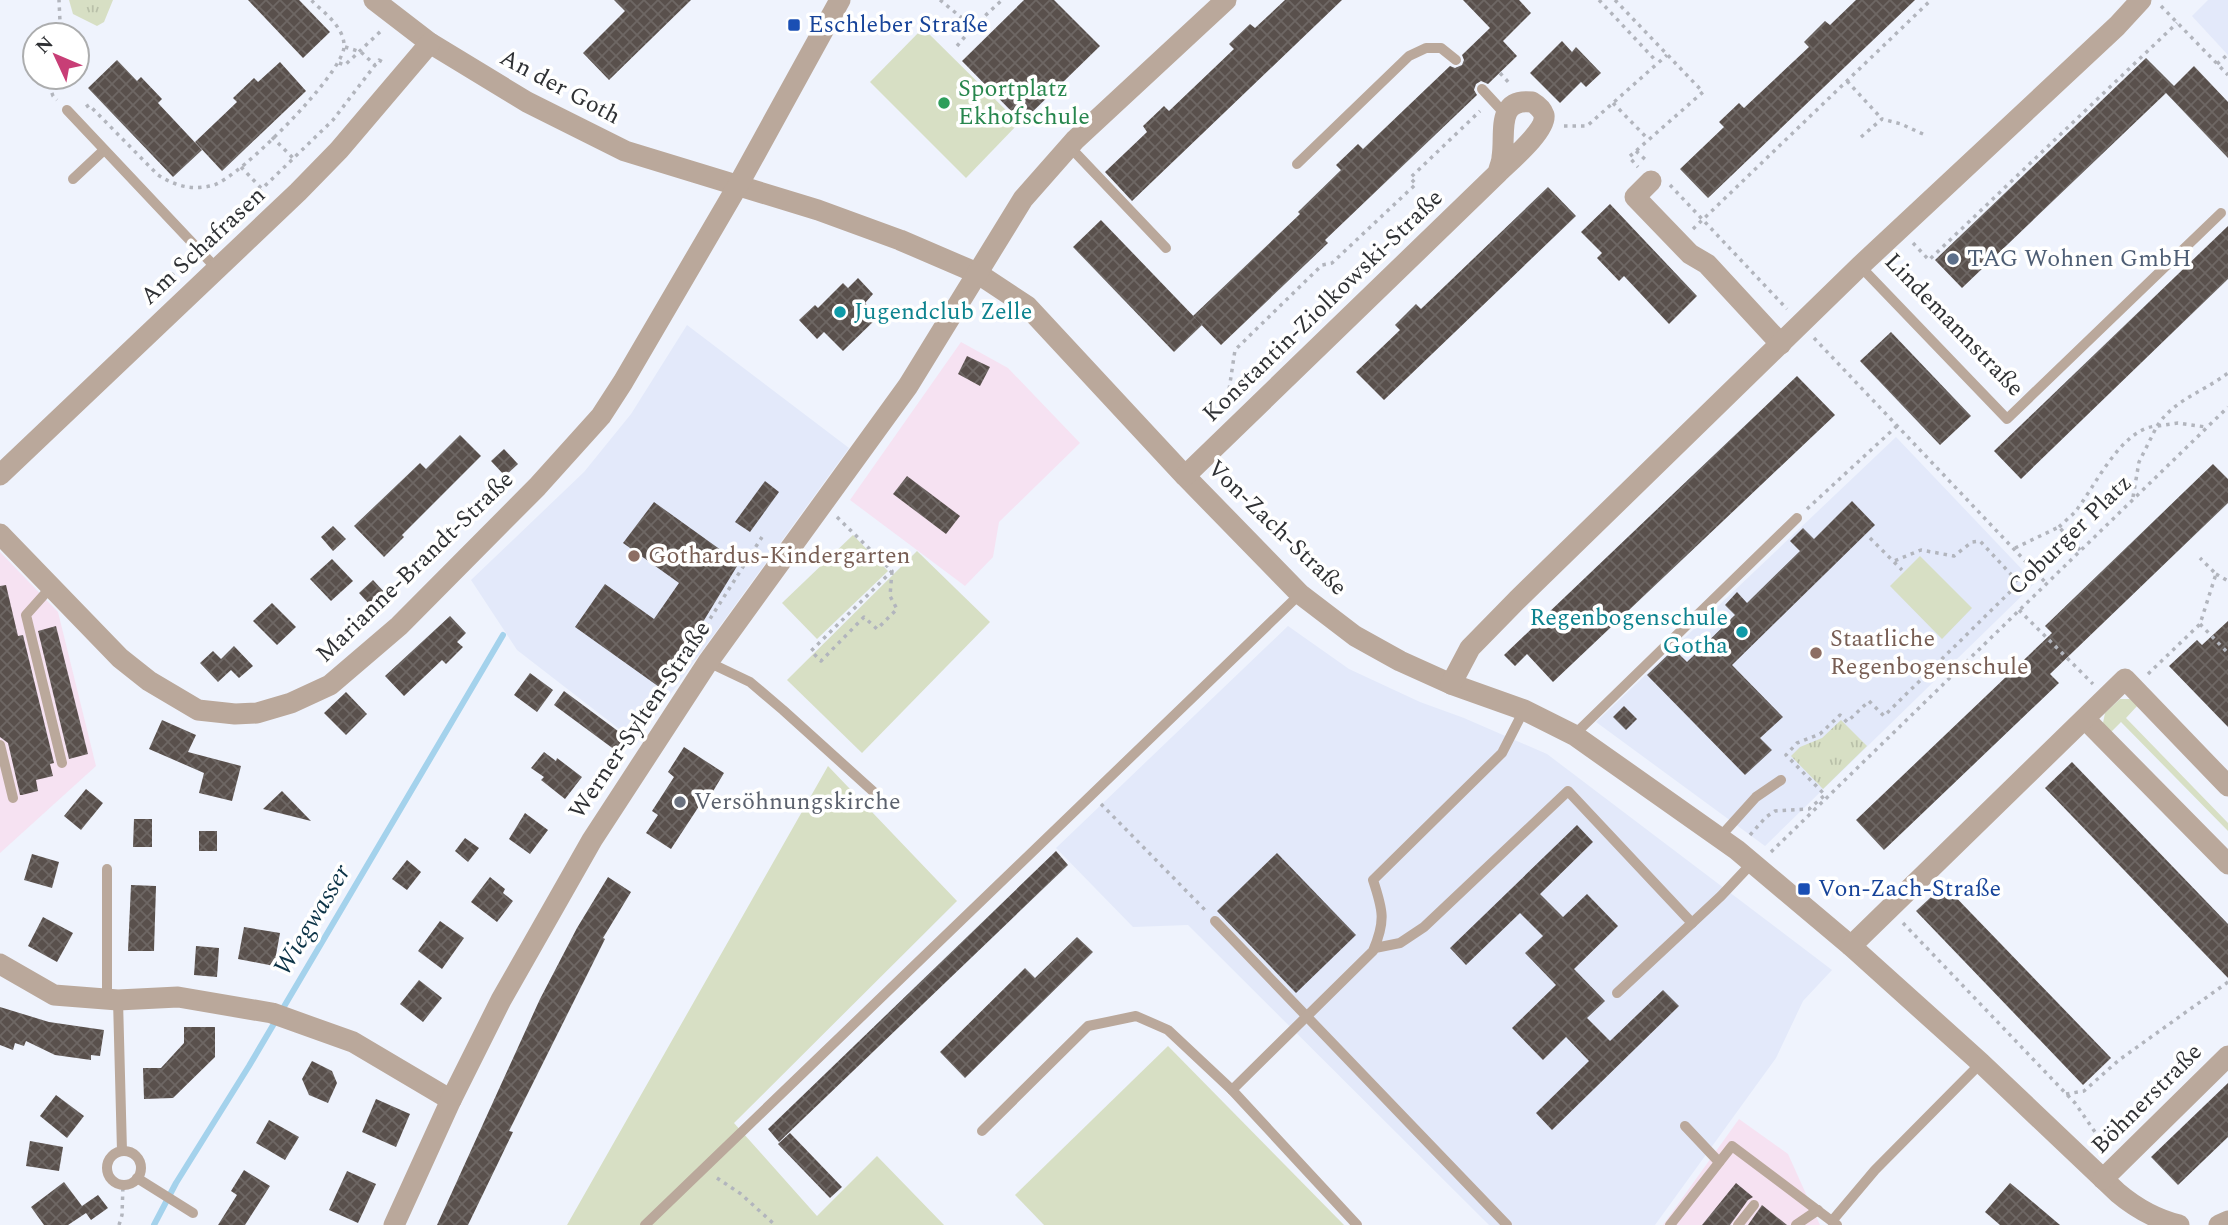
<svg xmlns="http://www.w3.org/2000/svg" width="2228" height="1225" font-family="Spectral,serif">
	<defs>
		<pattern id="park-tufts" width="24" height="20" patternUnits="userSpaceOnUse" patternTransform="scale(1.75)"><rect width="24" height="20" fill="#d7dfc4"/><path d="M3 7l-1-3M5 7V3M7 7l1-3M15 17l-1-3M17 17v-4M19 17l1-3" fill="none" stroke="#b9c0a9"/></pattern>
		<pattern id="building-cross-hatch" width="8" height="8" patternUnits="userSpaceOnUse" patternTransform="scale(1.75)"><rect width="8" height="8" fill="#59504c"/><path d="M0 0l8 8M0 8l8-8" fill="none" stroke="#6e6764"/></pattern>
	</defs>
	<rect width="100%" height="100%" fill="#eff3fd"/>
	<g fill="#e3e9fa">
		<polygon points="2208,0 2228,0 2228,55 2192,16"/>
		<polygon points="687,325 849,448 636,742 517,650 471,580 584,472 631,414"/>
		<polygon points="1896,437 2035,583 1765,846 1596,722"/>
		<polygon points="1288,626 1349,669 1420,702 1464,718 1547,754 1832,970 1803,1001 1776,1058 1655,1225 1489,1225 1188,925 1133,927 1056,848"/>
	</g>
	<g fill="#f6e2f2">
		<polygon points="961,342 1008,368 1080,443 999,522 993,557 965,586 850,500"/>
		<polygon points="0,552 58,612 96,766 0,853"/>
		<polygon points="1739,1119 1788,1154 1820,1225 1663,1225"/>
	</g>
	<g fill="#d7dfc4">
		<polygon points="923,28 1019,123 966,178 870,82"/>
		<polygon points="853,535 888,571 817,639 782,603"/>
		<polygon points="917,551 990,622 862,753 787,680"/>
		<polygon points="1920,556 1972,608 1942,639 1890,586"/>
		<polygon points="2120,699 2130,699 2138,705 2126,718 2228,823 2228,831 2121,722 2109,734 2103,723 2105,713"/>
		<polygon points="828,766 957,901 734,1123 817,1216 877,1156 944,1225 567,1225"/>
		<polygon points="1168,1046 1344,1225 1044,1225 1015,1195"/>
	</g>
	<g fill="url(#park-tufts)">
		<polygon points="69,0 113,0 104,22 97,26 73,14"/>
		<polygon points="1841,720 1867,746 1823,789 1791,756 1800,747 1822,738"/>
	</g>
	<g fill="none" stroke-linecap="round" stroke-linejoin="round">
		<polyline stroke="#a4d2ec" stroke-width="6" points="154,1225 176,1183 249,1066 503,635"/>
	</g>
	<g fill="url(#building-cross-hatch)">
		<polygon points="248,0 299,0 330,32 303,58"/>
		<polygon points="614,0 691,0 609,80 583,53 625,11"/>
		<polygon points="1024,0 1054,0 1100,46 1022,122 962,61"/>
		<polygon points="1285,0 1342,0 1132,201 1105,172 1147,132 1143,126 1164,106 1169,111 1234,49 1229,44 1250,24 1255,28"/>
		<polygon points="1463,0 1519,0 1531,13 1503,41 1517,56 1488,84 1481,81 1476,84 1474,90 1477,95 1325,240 1328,243 1221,345 1193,316 1300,214 1298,212 1341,170 1336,165 1358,144 1363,149 1450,66 1455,68 1462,65 1464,60 1462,55 1490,28"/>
		<polygon points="1856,0 1915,0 1708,198 1680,169 1724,127 1719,122 1739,103 1744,108 1809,47 1804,42 1825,21 1830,25"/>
		<polygon points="1562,41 1572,52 1576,47 1601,73 1586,87 1581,82 1560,103 1530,73"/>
		<polygon points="2146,58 2174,86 2194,66 2228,102 2228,158 2166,93 1962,288 1935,260"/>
		<polygon points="117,60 137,81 141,77 162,99 158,103 202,150 173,177 88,88"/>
		<polygon points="280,62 306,91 222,171 195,142 237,102 233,98 254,78 258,82"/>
		<polygon points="1548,187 1576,216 1384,400 1356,372 1400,330 1395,325 1416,304 1421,309"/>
		<polygon points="1610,204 1697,296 1669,324 1624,276 1619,281 1597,258 1602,253 1581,232"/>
		<polygon points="1101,220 1202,325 1174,352 1073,247"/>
		<polygon points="2228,226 2228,279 2021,479 1994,451"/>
		<polygon points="858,278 873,294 865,303 878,317 843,351 824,332 817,339 799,320 815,305 818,308 843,283 848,288"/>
		<polygon points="1891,332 1971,416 1940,445 1860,361"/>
		<polygon points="967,356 990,367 980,386 958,374"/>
		<polygon points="1797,376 1835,415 1553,682 1527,654 1515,666 1504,655"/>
		<polygon points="460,435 481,456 402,535 404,537 384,557 354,526 420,463 426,469"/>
		<polygon points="504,449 518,464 505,476 491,461"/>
		<polygon points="2213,464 2228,479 2228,503 2050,674 2059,683 1884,850 1856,820 2052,633 2045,626"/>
		<polygon points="907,476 960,516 946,534 893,494"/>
		<polygon points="765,481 779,492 750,532 735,522"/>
		<polygon points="1852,501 1875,525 1732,665 1783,717 1760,738 1772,750 1745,775 1647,675 1674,649 1687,662 1735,615 1725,605 1737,592 1747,603 1800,551 1790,541 1803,528 1814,539"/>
		<polygon points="654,502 739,563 662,689 575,627 605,584 654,619 679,583 623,543"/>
		<polygon points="333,526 346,539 333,551 321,537"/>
		<polygon points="332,559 353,581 331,601 310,579"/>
		<polygon points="373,580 386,594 372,607 359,593"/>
		<polygon points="6,585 18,636 23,635 54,763 50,764 53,776 36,780 38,791 22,795 20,795 8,743 0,737 0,586"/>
		<polygon points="272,603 296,627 277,645 253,621"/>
		<polygon points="450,616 466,633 457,642 463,647 446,664 442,660 404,696 385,676"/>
		<polygon points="2228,621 2228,727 2169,666 2197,640 2202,645"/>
		<polygon points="56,626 88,754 69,759 38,631"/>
		<polygon points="234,646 253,666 239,678 225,664 231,670 218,682 200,663 213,651 221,659"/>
		<polygon points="530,673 553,690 537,712 514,695"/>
		<polygon points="564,691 626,737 615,750 554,705"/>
		<polygon points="346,692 367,714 346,735 324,713"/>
		<polygon points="1624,706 1637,719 1626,730 1613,717"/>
		<polygon points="162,720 196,735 188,752 241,766 232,801 199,793 204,773 149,749"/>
		<polygon points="684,747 724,773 712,793 709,791 671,849 646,833 658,815 652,811 674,777 668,772"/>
		<polygon points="544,752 556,761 557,758 582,777 565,799 541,780 544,777 531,768"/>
		<polygon points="2072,762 2228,924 2228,978 2045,788"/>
		<polygon points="86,789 103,803 81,830 64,816"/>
		<polygon points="282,791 311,821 263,809"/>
		<polygon points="525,813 548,830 530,854 509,839"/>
		<polygon points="134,819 152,819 152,847 133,847"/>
		<polygon points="1577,825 1593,842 1540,894 1563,917 1587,894 1618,926 1574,969 1605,1001 1587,1018 1610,1041 1663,990 1679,1006 1552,1130 1536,1113 1589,1061 1566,1037 1543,1060 1512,1028 1556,985 1525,953 1543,936 1520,913 1466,965 1450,948"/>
		<rect x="199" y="831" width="18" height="20"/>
		<polygon points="465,838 479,848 468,862 455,851"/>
		<polygon points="1056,851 1068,865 779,1142 768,1129"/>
		<polygon points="1277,853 1356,935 1296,993 1217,911"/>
		<polygon points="32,854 59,862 52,888 24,880"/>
		<polygon points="407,860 421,872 407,890 392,879"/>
		<polygon points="490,877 505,889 503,893 513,901 497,922 471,902"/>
		<polygon points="608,877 631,892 603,938 605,939 509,1131 513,1132 468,1225 437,1225 540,999 577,928"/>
		<polygon points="131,885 156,886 154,951 128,951"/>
		<polygon points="1944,885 2111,1058 2083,1085 1916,911"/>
		<polygon points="43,917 73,933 57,962 28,946"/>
		<polygon points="440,921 464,938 442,969 418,951"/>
		<polygon points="244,927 280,933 274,966 238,959"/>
		<polygon points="1077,937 1093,952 965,1078 940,1052 1025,968 1035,978"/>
		<polygon points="196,946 219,948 217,977 194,975"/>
		<polygon points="419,980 442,998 423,1022 400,1004"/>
		<polygon points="0,1007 49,1022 104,1030 100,1056 91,1055 91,1060 55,1055 26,1041 24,1046 15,1043 13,1050 0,1045"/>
		<polygon points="184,1027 215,1027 215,1057 173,1098 144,1099 143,1068 161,1068 184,1043"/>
		<polygon points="312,1061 332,1071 337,1083 328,1103 309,1095 302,1079"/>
		<polygon points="2228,1083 2228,1137 2178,1185 2151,1157"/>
		<polygon points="56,1095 84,1116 67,1138 40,1116"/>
		<polygon points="376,1099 410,1114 396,1147 362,1132"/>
		<polygon points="269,1120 299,1137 285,1160 256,1143"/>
		<polygon points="790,1133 842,1187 830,1198 778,1144"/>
		<polygon points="30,1141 63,1147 59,1171 26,1166"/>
		<polygon points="244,1170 270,1186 245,1225 218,1225 237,1195 231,1191"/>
		<polygon points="347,1171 376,1184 358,1223 329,1210"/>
		<polygon points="64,1182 82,1206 98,1195 108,1208 91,1220 86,1213 68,1225 44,1225 31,1207"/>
		<polygon points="1736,1183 1753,1197 1748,1200 1730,1225 1702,1225"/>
		<polygon points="2010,1183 2021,1192 2060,1225 2000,1225 1985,1212"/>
		<polygon points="1762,1205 1787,1225 1748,1225"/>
	</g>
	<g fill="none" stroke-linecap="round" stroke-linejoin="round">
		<g stroke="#b2b5bd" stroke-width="3.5" stroke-dasharray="3.5 5" stroke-linecap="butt">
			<polyline points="940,0 973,27 1002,0"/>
			<polyline points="1599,0 1657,62"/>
			<polyline points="1615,0 1703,92 1629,157 1638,167"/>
			<polyline points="2161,6 2228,75"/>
			<polyline points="54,35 60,22 59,0"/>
			<polyline points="957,46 973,27"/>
			<polyline points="345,47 361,52 375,65"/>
			<polyline points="339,63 345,65 382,30"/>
			<polyline points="2217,64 2228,54"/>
			<polyline points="1500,73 1511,85"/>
			<polyline points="46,77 53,96 57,100"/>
			<polyline points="1847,81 1882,119"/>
			<polyline points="1613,103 1648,139"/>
			<path d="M86 107 89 105 158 175C175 186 193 191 214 185 241 176 342 75 344 47 345 27 323 12 311 0"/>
			<polyline points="1564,126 1587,126 1667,55"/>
			<polyline points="272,137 294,159"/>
			<polyline points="1861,137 1882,119 1901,124 1923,134"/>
			<polyline points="1636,151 1648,162"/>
			<polyline points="241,167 262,189"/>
			<polyline points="1670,185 1787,309"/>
			<polyline points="1693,229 1931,0"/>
			<polyline points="210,239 333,120 379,60 386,64"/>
			<polyline points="1913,243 1929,260 2177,23"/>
			<polyline points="152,302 154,292 189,259"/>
			<polyline points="1814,338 2046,583"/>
			<polyline points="1229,406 1229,390 1235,350 1322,265 1332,263 1416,184 1410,178 1480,111"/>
			<polyline points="2133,497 2139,462 2157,426 2178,423 2206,427"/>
			<polyline points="1807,509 1898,425"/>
			<polyline points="837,517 892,571 811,651 821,661 864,617 877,629 897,609 890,596 892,571"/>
			<path d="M2059 527C2064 522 2070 517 2075 512 2095 487 2121 428 2157 426 2175 399 2203 392 2228 373"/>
			<polyline points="1870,538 1902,570"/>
			<polyline points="2015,548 2059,527 2080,550"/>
			<polyline points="2216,574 2228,581"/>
			<polyline points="2019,610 2093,684"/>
			<polyline points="2200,624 2228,653"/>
			<polyline points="701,633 762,537"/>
			<polyline points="2148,674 2200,624 2216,574 2200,558"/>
			<polyline points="1101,804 1206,911"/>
			<polyline points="1750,835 1766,817 1775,811 1809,809 1825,795 1786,755 1797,743 1820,734 1840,715 1847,722 1869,701 1884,716 2019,583 1980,541 1972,542 1954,556 1921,550 1894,561"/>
			<polyline points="1771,852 2228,407"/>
			<polyline points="1903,923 2075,1103 2106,1148"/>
			<polyline points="2066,1094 2084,1091 2119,1060 2228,982"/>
			<polyline points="717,1178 741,1194 775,1225"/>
			<polyline points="119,1225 122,1215 123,1185"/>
		</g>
		<g stroke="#baa89b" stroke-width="10">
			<polyline points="1482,89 1506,115"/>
			<polyline points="67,110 217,269"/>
			<polyline points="1069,146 1166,248"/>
			<polyline points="1297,164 1409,56 1426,48 1441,48 1456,60"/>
			<polyline points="73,179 104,150"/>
			<polyline points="1860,266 2007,419 2221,213"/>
			<polyline points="51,587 26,615 62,763"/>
			<polyline points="708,662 750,682 783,710 876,794"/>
			<polyline points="1574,735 1797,518"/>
			<polyline points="0,745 13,798"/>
			<polyline points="1719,838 1756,797 1781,780"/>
			<polyline points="107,869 107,999"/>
			<polyline points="1215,921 1507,1225"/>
			<polyline points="1375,948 1400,943 1424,927 1568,791 1692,923"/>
			<polyline points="1617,993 1721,896 1753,862"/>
			<polyline points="118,1000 122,1151"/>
			<polyline points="1685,1126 1719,1162"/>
			<polyline points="982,1131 1088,1026 1136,1016 1168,1030 1232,1090"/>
			<circle cx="124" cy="1168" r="17"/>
			<polyline points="137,1178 193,1213"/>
			<polyline points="1832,1221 1875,1170 1981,1063"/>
			<polyline points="645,1225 1300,594"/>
			<path d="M1357 1225 1232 1090 1373 951C1386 921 1383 910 1373 880L1502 753 1524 710"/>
			<polyline points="1670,1225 1732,1146 1837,1225"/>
			<polyline points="1738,1225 1754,1205"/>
			<polyline points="1796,1225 1818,1210"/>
		</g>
		<g stroke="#baa89b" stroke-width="21">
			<path d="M374 0 430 43 527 102 625 151 818 210 900 240 977 273 1027 306 1185 476 1300 594 1355 636 1400 661 1451 684 1524 710 1574 735 1737 850 1851 946 1981 1063 2118 1193C2137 1209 2155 1219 2179 1225"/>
			<polyline points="1651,181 1635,197 1690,254 1707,264 1781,344"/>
			<polyline points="0,475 298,192 339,150 430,43"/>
			<path d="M1185 476 1498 173C1509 162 1547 130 1544 115 1542 109 1537 105 1532 102 1495 98 1506 134 1502 157 1502 162 1499 168 1498 173"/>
			<polyline points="0,534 120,658 149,681 198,710 235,714 257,713 291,703 330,685 399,626 537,487 601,416 623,382 737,187 840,0"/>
			<polyline points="1451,684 1470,648 1517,600 1860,266 2117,26 2141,0"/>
			<polyline points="2085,719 2228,864"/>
			<polyline points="1851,946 2125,679 2228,786"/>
			<polyline points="0,964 54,995 118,1000 178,997 272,1013 353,1042 451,1100"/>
			<polyline points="2103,1179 2228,1056"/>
			<polyline points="394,1225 451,1100 501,1000 592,840 708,662 908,386 1023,199 1075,140 1226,0"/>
			<polyline points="2219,1225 2228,1221"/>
		</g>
	</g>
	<g fill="#1a4fb4" stroke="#fff" stroke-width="2.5">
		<rect x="787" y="18" width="14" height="14" rx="3.5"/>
		<rect x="1797" y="882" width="14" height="14" rx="3.5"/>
	</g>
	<circle fill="#2e9e5b" stroke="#fff" stroke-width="2.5" cx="944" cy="103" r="7"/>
	<circle fill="#5c6f8a" stroke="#fff" stroke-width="2.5" cx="1953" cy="259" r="7"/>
	<g fill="#0f9aa8" stroke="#fff" stroke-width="2.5">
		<circle cx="840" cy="312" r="7"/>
		<circle cx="1742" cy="632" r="7"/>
	</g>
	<g fill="#8d6e63" stroke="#fff" stroke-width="2.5">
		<circle cx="634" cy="556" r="7"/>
		<circle cx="1816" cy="653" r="7"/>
	</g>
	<circle fill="#6b7280" stroke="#fff" stroke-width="2.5" cx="680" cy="802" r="7"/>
	<g text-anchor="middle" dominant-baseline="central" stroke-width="7" stroke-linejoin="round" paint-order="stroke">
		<g font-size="24" fill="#164399" stroke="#fff" text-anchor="start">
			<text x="808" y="25">Eschleber Straße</text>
			<text x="1818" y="889">Von-Zach-Straße</text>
		</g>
		<g font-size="24" fill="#2f3134" stroke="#fff">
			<text transform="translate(560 87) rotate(28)">An der Goth</text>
			<text transform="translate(203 246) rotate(-43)">Am Schafrasen</text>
			<text transform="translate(1323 306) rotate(-44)">Konstantin-Ziolkowski-Straße</text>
			<text transform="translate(1954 325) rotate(46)">Lindemannstraße</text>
			<text transform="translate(1277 528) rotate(44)">Von-Zach-Straße</text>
			<text transform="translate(2070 535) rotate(-44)">Coburger Platz</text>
			<text transform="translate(415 567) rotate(-44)">Marianne-Brandt-Straße</text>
			<text transform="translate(640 720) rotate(-56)">Werner-Sylten-Straße</text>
			<text transform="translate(2147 1099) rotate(-45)">Böhnerstraße</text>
		</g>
		<g font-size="24" fill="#27864d" stroke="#fff" text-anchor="start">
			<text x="958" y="89">Sportplatz<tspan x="958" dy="28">Ekhofschule</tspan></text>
		</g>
		<g font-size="24" fill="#4e5e75" stroke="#fff" text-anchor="start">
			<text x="1967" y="259">TAG Wohnen GmbH</text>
		</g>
		<g font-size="24" fill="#0d838f" stroke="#fff" text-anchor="start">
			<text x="854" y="312">Jugendclub Zelle</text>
			<text x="1728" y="618" text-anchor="end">Regenbogenschule<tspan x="1728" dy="28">Gotha</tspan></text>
		</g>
		<g font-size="24" fill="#785e54" stroke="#fff" text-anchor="start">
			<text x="648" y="556">Gothardus-Kindergarten</text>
			<text x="1830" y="639">Staatliche<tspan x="1830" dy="28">Regenbogenschule</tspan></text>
		</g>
		<g font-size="24" fill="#5b616d" stroke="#fff" text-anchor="start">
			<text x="694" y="802">Versöhnungskirche</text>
		</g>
		<g font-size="26" font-style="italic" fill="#0c3346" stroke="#fff">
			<text transform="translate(312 920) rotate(-59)">Wiegwasser</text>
		</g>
	</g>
	<g transform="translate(56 56) rotate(314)"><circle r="33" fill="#ffffff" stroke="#acadae" stroke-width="2"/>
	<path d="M0-5L12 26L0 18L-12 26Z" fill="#c83e76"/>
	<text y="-10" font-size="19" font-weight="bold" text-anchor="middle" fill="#2f3134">N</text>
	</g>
</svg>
